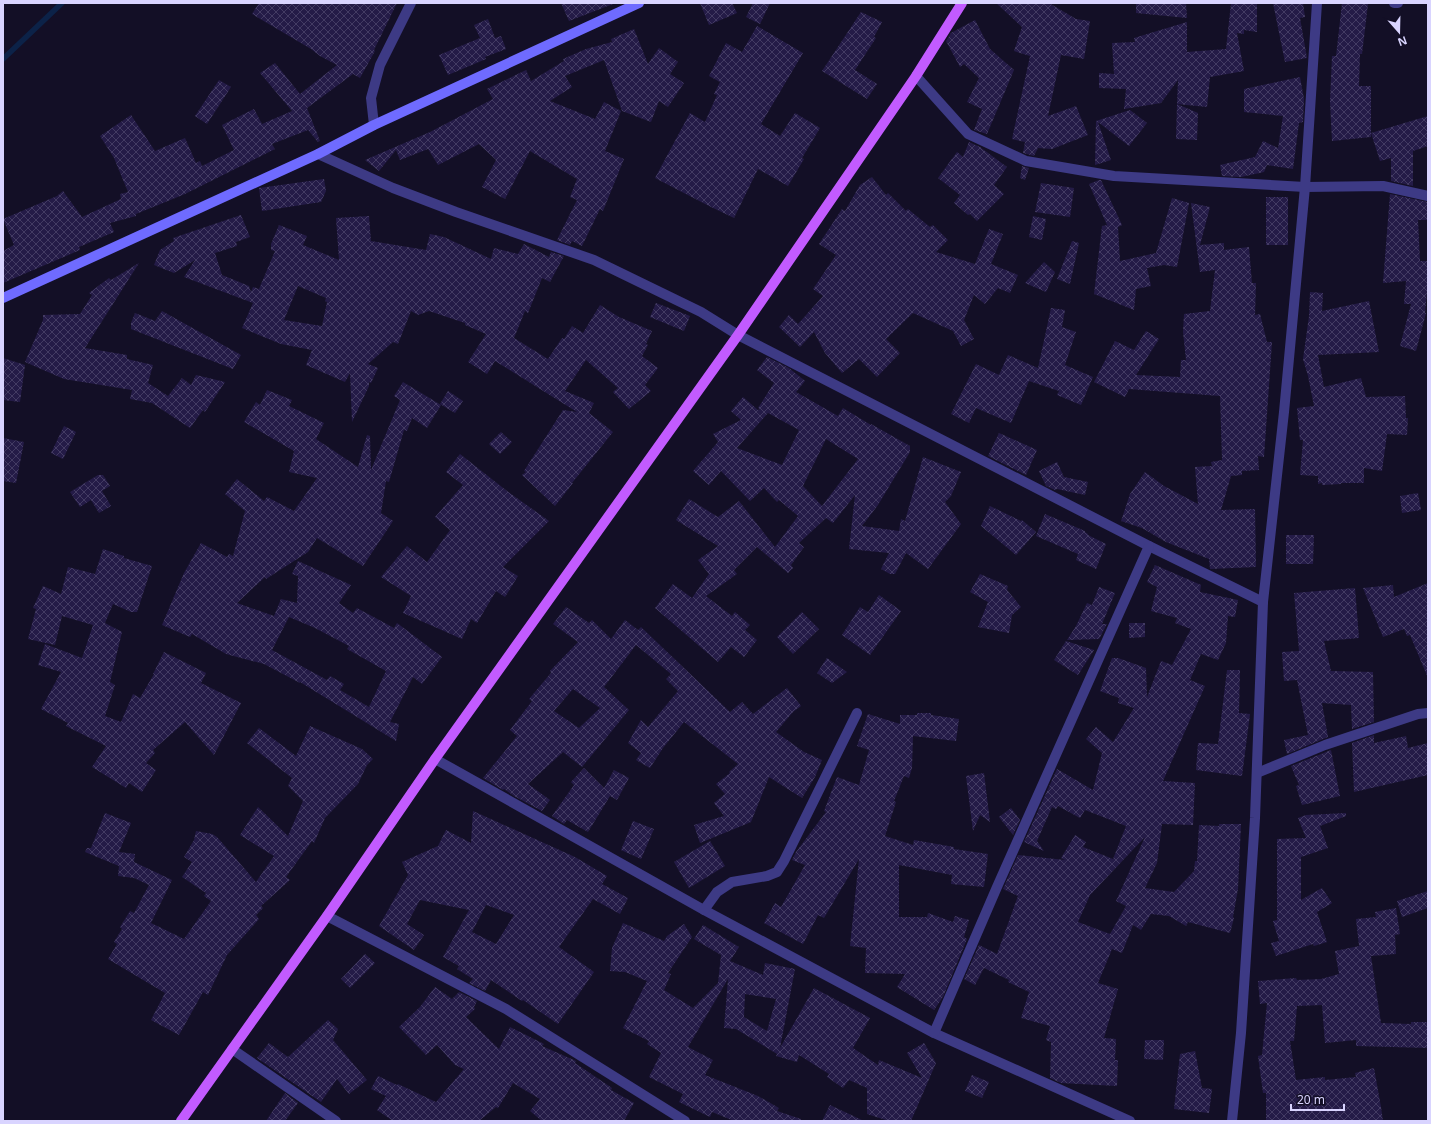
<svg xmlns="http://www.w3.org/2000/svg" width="1431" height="1124" font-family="'Noto Sans',sans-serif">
	<defs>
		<pattern id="building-cross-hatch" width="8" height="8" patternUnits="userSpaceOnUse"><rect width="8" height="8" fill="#241b47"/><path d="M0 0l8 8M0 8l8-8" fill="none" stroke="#433b63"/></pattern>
	</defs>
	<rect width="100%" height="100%" fill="#130f26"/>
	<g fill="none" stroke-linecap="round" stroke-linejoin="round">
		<polyline stroke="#0c2248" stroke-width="5.5" points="3,59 62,3"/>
	</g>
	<g fill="url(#building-cross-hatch)" fill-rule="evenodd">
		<polygon points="259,3 397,3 374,50 375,51 360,78 353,74 307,108 320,141 318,142 308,130 272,144 275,149 185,194 136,214 136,216 110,223 114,232 79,247 80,250 3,283 3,251 14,245 3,219 57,196 63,191 82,217 121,199 120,194 128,192 114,158 100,136 131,115 155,151 185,138 196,163 200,161 202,166 234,150 222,125 254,109 262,124 292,111 260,73 275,63 300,94 337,65 320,56 311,49 252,14"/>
		<polygon points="561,3 613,3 613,4 569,21"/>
		<polygon points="700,3 732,3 737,13 709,25"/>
		<polygon points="753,3 770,3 760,24 746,17"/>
		<polygon points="996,3 1049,3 1076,19 1090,21 1084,59 1061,55 1048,116 1076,106 1088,135 1052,149 1038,148 1034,156 1023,153 1025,142 1012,139 1030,56 1014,51 1022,27"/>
		<polygon points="1136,3 1186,3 1187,18 1136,13"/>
		<polygon points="1231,3 1257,3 1257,32 1244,30 1244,34 1237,33 1244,71 1210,77 1207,107 1177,104 1178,80 1161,103 1124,109 1126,89 1099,88 1099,73 1114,74 1112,43 1135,42 1134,38 1187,22 1187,52 1226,49"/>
		<polygon points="1273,3 1303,3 1305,17 1300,18 1307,58 1285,62"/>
		<polygon points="1342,3 1368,4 1362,54 1360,54 1359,86 1371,86 1371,137 1332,141 1330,101 1332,56 1336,56"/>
		<polygon points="861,12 882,22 874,37 876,38 855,70 877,84 867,99 822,71"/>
		<polygon points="488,19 495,38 501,36 506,49 485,57 486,59 448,75 439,55 480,38 474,25"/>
		<polygon points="975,20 990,49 1014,70 987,134 974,130 982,109 967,102 979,78 964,64 960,67 946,41 951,33"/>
		<polygon points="757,26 803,53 761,124 780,136 795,113 820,128 802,158 804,159 788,186 758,169 734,218 709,206 655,178 690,113 705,122 717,95 714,94 720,82 709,76 726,43 742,52"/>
		<polygon points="634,29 648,64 659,48 678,62 670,74 684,83 668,107 659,101 651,122 622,111 604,60 565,76 572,87 550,101 595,119 604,102 621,111 605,151 624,159 603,211 600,209 582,246 572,241 570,245 557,240 577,200 570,197 577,179 530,151 505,199 482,187 496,160 479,144 438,165 428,149 400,160 396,150 379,171 365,160 430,132 493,99 487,89 526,70 531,81 564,61 563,59 586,49 612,42 611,39"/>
		<polygon points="1300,77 1304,99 1303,122 1299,123 1293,169 1267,165 1264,172 1241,177 1222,176 1220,165 1255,157 1263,141 1278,148 1283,116 1244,112 1244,89"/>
		<polygon points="219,80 231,87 207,124 195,116"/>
		<polygon points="1177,104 1198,113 1197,140 1176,139"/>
		<polygon points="1130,110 1147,123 1129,146 1098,122 1111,160 1095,165 1096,121"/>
		<polygon points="1428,116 1428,146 1413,151 1413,186 1391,181 1391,158 1380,161 1371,133"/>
		<polygon points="969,142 980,147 1007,167 994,185 1004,194 977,221 970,214 968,215 954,203 960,195 938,178 957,152 963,157"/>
		<polygon points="1022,166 1029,168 1025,180 1020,178"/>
		<polygon points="872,177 886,195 888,193 906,211 908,209 930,227 933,225 948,240 936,252 975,264 989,229 1003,234 991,264 1018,275 1010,293 998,288 985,304 974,295 964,320 974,339 961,346 953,331 913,313 886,339 900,353 877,377 859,359 842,373 825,353 814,332 800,347 779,327 789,315 798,324 823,296 813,289 836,255 819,244 842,209 845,211 860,185"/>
		<polygon points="324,179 326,191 321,202 262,211 259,188"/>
		<polygon points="1099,180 1101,180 1122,225 1118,227 1120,261 1156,253 1172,198 1189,203 1177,267 1164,265 1147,268 1151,286 1136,289 1134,310 1094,294 1102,226 1107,225 1089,184"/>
		<polygon points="1041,183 1074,188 1070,217 1035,212"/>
		<polygon points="1390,194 1428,202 1428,220 1418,220 1420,261 1428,261 1428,281 1425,313 1426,313 1416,351 1400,346 1411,304 1404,304 1406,281 1383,283"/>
		<rect x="1266" y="197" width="22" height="48"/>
		<polygon points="1191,203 1210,207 1200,245 1224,243 1224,250 1249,247 1252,283 1256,283 1255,315 1260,314 1267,342 1272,342 1264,457 1258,456 1259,470 1242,471 1242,475 1231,476 1221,510 1255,509 1256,567 1210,569 1209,559 1166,542 1142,528 1121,521 1130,494 1145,472 1164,486 1198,504 1195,467 1212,466 1211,462 1222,460 1220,396 1129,389 1125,397 1094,382 1115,341 1134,350 1146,331 1159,339 1136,375 1180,377 1181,360 1186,360 1183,332 1184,314 1210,311 1215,270 1200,272"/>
		<path d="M241 215 250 237 236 242 237 246 215 253 222 275 249 286 251 292 253 287 259 289 275 251 271 250V244L279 225 307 236 303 245 339 260 336 218 369 216 371 241 426 250 430 234 444 237 491 259 494 248 518 254 524 244 549 257 551 252 564 256 550 282 542 278 528 313 525 311 514 338 548 359 562 338 564 339 572 326 583 333 600 305 619 317 652 331 646 344 648 345 642 356 658 368 645 385 651 391 629 409 613 392 618 388 586 360 565 391 594 403 589 413 613 432 572 483H573L555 506 522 475 526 472 524 471 563 410 577 412 495 361 487 374 468 362 486 334 465 325V323L429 311 418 315 411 311 398 344 393 342 368 364 378 368 371 383 369 382V386L352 422 350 373 345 382 306 365 312 350 281 344 242 328 253 303 184 277 195 260 174 273 154 265 160 250 174 241 173 238ZM298 286 326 298 325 301 327 302 322 326 284 320Z"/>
		<polygon points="1033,216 1046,219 1042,240 1029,237"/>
		<polygon points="1072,241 1079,243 1070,284 1057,279"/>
		<polygon points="1044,262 1055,272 1046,292 1025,283"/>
		<polygon points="139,263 85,348 127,355 127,359 153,365 148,383 168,396 182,378 191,385 196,375 225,382 205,412 203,410 190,428 152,403 130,399 132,390 64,379 25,362 43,320 43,315 80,314 92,295 89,293 109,278 111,280"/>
		<polygon points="1310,292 1323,293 1322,311 1369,301 1379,352 1318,355 1324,387 1361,378 1366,397 1405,396 1406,418 1408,418 1407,435 1387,434 1382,471 1364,468 1364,483 1341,483 1341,484 1322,485 1322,483 1318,484 1318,476 1300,475 1303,440 1300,440 1297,408 1314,406 1308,376 1303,359 1309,316"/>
		<polygon points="656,303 690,316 684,331 650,317"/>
		<polygon points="1051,308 1065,310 1062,327 1076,332 1065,365 1093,377 1081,405 1057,395 1059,391 1029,381 1011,423 976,408 969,423 951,414 976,364 999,375 1008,355 1038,368"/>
		<polygon points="162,311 241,355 233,369 131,329 131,323 135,313 155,321"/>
		<path d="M767 357 789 368 805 381 796 392 838 416 843 408 871 425V424L910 446V452L878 505 862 526 899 531 901 519 905 521 923 457 961 472 951 496 945 502 961 524 928 569 906 553 895 574H890L881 569 889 553 849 549 855 495 833 523 826 518 799 543 804 547 791 565 793 568 788 573 757 547 734 570 737 574 706 596 732 616 735 612 750 625 745 630 757 640 744 657 731 647 718 662 655 608 673 584 692 598 709 574 698 560 718 546 676 520 689 499 718 517 739 501 775 547 798 516 779 500 777 502 764 488 750 501 721 471 709 485 693 471 718 442 713 434 741 420 731 411 743 397 758 410 760 409 758 408 774 383 757 370ZM768 413 799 430 782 465 737 448ZM826 439 858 459 822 506 803 486Z"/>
		<polygon points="3,358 25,365 20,402 3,400"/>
		<path d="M403 382 441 405 427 428 412 418 407 431 404 430 389 482 386 481 381 513 393 521 363 566 317 538 308 552 266 579 265 577 237 603 274 616 281 599 297 603 298 576 292 574 298 561 351 585 339 603 353 613 357 608 394 628 397 623 442 657 422 684 413 677 390 722 399 724 396 741 300 682V683L264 664 226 654 192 634 190 637 162 625 184 573 201 543 227 557 229 554 233 556 245 511 225 494 237 479 264 501 267 497 294 511 317 478 289 472 294 451 244 422 256 402 260 405 267 390 292 400 289 406 324 423 316 439 358 467 367 435 370 436 371 470 400 400 394 396ZM289 617 315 628 349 646 347 649 386 671 369 707 340 690 344 684 330 676 327 680 272 650Z"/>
		<polygon points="448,391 463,401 455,413 440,404"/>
		<polygon points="64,426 76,432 63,459 51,453"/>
		<polygon points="501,432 512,442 500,454 489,444"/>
		<polygon points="999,433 1037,450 1026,475 988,456"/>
		<polygon points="3,438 24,442 16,483 3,481"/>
		<polygon points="460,454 507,491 549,521 503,567 518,576 505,597 496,591 477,623 471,619 462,639 403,613 411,596 381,577 407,546 427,562 450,530 435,517 463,485 446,472"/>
		<polygon points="1057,462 1064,477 1088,482 1085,495 1057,489 1055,490 1046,486 1039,471"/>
		<polygon points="98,475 103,475 110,486 102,491 111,506 99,513 91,500 80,507 70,492"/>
		<polygon points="1418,493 1421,510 1402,513 1400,496"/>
		<polygon points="990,506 1021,521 1022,520 1036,532 1016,555 981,526"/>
		<polygon points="1045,514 1085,531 1085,532 1088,534 1088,535 1106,544 1096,569 1076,560 1078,554 1036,536"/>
		<polygon points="1286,535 1314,535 1313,564 1286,564"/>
		<polygon points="103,549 124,556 124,558 152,566 137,612 131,612 113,604 105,623 122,632 110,682 115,685 105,716 121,722 133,694 140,698 154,674 153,674 164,652 206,673 201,683 241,703 214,755 185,722 153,750 155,753 146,763 156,770 142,792 129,783 126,788 92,767 106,746 66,726 68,723 41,709 61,672 38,665 45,644 82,658 93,625 62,616 55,645 28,639 36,609 33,608 43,586 61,594 68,567 95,574"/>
		<path d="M1155 565 1201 585 1200 592 1238 600 1235 617 1228 616 1226 643 1218 660 1201 654 1190 680 1205 686 1163 781 1195 783 1193 825 1162 824 1157 863 1145 888 1174 892 1194 871 1195 861H1197L1199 825 1219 826V824H1241L1238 889 1233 917 1234 918 1230 933 1188 922 1186 926 1169 916 1151 914 1141 930 1133 925 1122 953 1112 949 1098 983 1118 989 1104 1038 1116 1039 1115 1060H1118L1117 1086 1061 1083 1050 1078 1051 1042 1046 1040 1050 1026 1021 1018 1029 992 1008 982 1009 980 984 968 975 985 964 979 979 945 997 954 1018 896 1003 889 1018 855 1065 860 1061 858 1075 835 1086 842 1083 847 1113 859 1126 826 1085 810 1080 818 1058 806 1056 809 1052 807 1037 841 1044 851 1024 842 1057 769 1093 790 1102 753 1086 739 1096 727 1113 742 1134 708 1118 703 1119 698 1100 691 1112 658H1118L1146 668 1147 697 1161 661 1172 665 1191 629 1175 623 1177 618 1151 611 1157 587 1147 582ZM1145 837 1116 901 1126 906 1110 934 1078 922 1090 895Z"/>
		<polygon points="980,574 1008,586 1007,590 1021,607 1012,615 1009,633 978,627 988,602 970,592"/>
		<polygon points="1428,583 1428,678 1410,635 1407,636 1404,629 1383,637 1363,588 1393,585 1394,597"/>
		<polygon points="1099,587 1115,593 1102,624 1107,624 1099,639 1067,640 1076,626 1087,603 1092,605"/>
		<polygon points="1355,588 1359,638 1324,641 1331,671 1373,672 1374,722 1352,729 1351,705 1322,703 1328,737 1287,754 1284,740 1308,735 1297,680 1284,681 1282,652 1299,651 1294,593"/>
		<polygon points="879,595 901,611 870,655 842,635 860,607 868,612"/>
		<path d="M566 607 589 623 592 620 611 639 625 620 638 630 641 627 730 712 742 702 753 714 787 688 801 706 793 712 776 732 804 752 822 760 815 777 802 798 769 777 751 822 700 843 694 825 724 816 714 803 725 794 716 784 730 773 729 772 738 764 684 722 663 748 650 768 636 760 641 753 628 743 641 720 648 727 678 691 666 679 671 674 636 645 604 687 629 710 582 767 563 752 528 784 550 800 542 811 514 796 504 789 503 790 483 778 517 736 510 730 532 701 529 699 551 673 550 671 578 642 553 624ZM573 689 600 708 579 728 554 711Z"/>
		<polygon points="802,612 819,629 793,654 777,637"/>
		<polygon points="1129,623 1145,623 1145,637 1129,638"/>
		<polygon points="1066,641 1094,650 1078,675 1054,660"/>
		<polygon points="827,658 847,672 832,683 817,673"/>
		<polygon points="1227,670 1240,670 1239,713 1250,714 1242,776 1196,770 1198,743 1218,744"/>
		<polygon points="917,713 931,713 931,715 959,719 956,741 913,736 912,768 909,778 904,776 894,801 896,802 885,836 913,845 914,840 954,847 954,849 988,854 984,887 951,884 952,875 899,865 899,917 927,917 928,913 953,922 955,916 969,920 964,937 967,939 943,997 934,1010 897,987 905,974 865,973 866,948 850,946 859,859 824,918 818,915 803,944 764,923 775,903 781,907 805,865 792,860 796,852 826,812 824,811 837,777 859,785 869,750 857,746 868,714 900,724 900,715 917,715"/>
		<polygon points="310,726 362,749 373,759 367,765 358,784 325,818 314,843 312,841 286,877 290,880 261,906 263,908 256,915 259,919 227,955 208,995 203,992 179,1035 151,1020 165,993 108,959 117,944 114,942 122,929 120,927 130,911 134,913 149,885 134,878 118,876 119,866 85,852 87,848 91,848 105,813 131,823 119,852 135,854 134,862 172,880 151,923 184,939 211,901 204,896 206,893 182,877 192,862 184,857 194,840 196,831 212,834 217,837 256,882 274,856 240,835 258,807 288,836 303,801 288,786 292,778 247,743 259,728 296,756"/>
		<polygon points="1374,735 1374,743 1406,736 1408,748 1428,743 1428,775 1354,792 1352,743"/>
		<polygon points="1331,750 1340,796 1302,805 1296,786 1299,785 1291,766"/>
		<polygon points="584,768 604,788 614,770 629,778 617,800 610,796 588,832 567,820 564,824 552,816 574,785 571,782"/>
		<polygon points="984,773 990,822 980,815 973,831 966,776"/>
		<polygon points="1011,808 1020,820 1013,835 999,817"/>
		<path d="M473 811 575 857 607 876 602 884 628 898 620 914 593 899 559 947 594 972 558 1024 523 1000 522 1001 491 980 485 991 469 983 473 979 457 969 459 966 443 957 469 910 420 900 407 924 424 935 414 950 379 926 408 875 402 862 438 846 446 830 471 843ZM486 905 514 915 496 944 472 932Z"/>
		<polygon points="1346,813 1346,816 1320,826 1328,848 1301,857 1301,900 1322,888 1332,903 1317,912 1327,942 1314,946 1313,944 1276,956 1271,943 1279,941 1273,921 1277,920 1277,839 1306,838 1298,818 1306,815"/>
		<polygon points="633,821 654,829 641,859 621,850"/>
		<polygon points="710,841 725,866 689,888 674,862"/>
		<polygon points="1428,891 1428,908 1402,917 1397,901"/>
		<polygon points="1396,908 1400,934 1395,935 1396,954 1371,956 1381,1023 1411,1024 1411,1022 1428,1022 1428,1048 1356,1046 1356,1040 1325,1043 1322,1005 1297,1006 1294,1041 1290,1041 1296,1080 1325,1077 1325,1080 1356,1077 1355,1073 1374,1068 1381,1107 1383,1121 1266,1121 1266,1093 1263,1093 1258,1056 1262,1055 1267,1003 1260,1004 1258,981 1296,978 1297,980 1321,979 1339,974 1335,951 1359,946 1356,919 1376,917 1375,912"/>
		<path d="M623 923 664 941 667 936 684 924 692 937 668 973 671 974 664 990 693 1008 718 983 721 955 694 939 703 925 739 947 730 961 763 975 765 963 795 969 780 1048 814 988 870 1018 853 1048 878 1065 879 1060 922 1078 907 1053 924 1043 936 1063 911 1121H889L867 1114V1088L849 1080 843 1088 827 1077 829 1074 799 1055 797 1062 776 1056 777 1054 736 1029 724 1028 728 979 688 1047 713 1060 705 1075 758 1096 779 1108 777 1111 801 1119 800 1121H734L712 1112 710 1117 679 1102 683 1094 649 1077 661 1053 647 1044 649 1041 623 1028 647 981 625 972 610 971 612 948ZM745 994 776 999 767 1031 744 1017Z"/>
		<polygon points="365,954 375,963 350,988 341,979"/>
		<polygon points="435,987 452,999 459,992 477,1001 474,1007 475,1009 466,1017 499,1049 510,1027 544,1044 542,1046 576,1061 575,1063 612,1088 611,1090 634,1103 624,1121 542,1121 530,1111 540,1099 513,1083 498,1108 496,1107 479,1121 393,1121 377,1110 386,1096 371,1089 378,1076 397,1085 398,1084 436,1102 464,1069 455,1065 437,1045 426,1055 399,1027 420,1007"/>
		<polygon points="328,1020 338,1029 333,1040 367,1080 349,1094 337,1079 321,1102 257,1058 269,1043 288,1057"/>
		<polygon points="1145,1040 1164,1040 1163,1060 1144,1059"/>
		<polygon points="1195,1051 1202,1088 1212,1089 1209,1113 1174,1109 1180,1054"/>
		<polygon points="972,1075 989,1082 982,1098 965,1091"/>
		<polygon points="285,1093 298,1103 285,1121 266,1121"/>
		<polygon points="830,1105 864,1121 822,1121"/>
	</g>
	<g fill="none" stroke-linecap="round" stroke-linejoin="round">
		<g stroke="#3d3a85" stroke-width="10">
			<polyline points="1394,3 1398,3"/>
			<polyline points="1257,773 1325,745 1418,714 1428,713"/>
		</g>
		<g stroke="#3d3a85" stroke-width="10">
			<polyline points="916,76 968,134 1026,161 1114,176 1305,187 1383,186 1428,196"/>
			<polyline points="374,125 371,98 380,65 411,3"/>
			<polyline points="318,154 393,188 456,212 594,260 701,312 738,335 1149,546 1263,602"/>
			<polyline points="435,759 704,910 934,1033 1130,1121"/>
			<polyline points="704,910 717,892 732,882 767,876 777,872 784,861 857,713"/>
			<polyline points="327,916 506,1009 685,1121"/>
			<polyline points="934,1033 997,887 1149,546"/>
			<polyline points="232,1049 336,1121"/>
		</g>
		<polyline stroke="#3d3a85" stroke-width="10" points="1232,1121 1241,1033 1255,818 1263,602 1284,412 1305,187 1317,3"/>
		<polyline stroke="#6f6bff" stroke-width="10" points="3,298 318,154 374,125 639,3"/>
		<polyline stroke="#c25bff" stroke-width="10" points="181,1121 327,916 435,759 738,335 916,76 962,3"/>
	</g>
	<rect width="1431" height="1124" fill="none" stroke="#d9d4ff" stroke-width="8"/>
	<g transform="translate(1399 32) rotate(160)" stroke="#130f26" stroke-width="3" paint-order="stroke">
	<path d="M0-3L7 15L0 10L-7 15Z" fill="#d9d4ff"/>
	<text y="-6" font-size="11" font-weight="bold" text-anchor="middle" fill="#d9d4ff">N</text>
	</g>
	<path d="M1291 1104v6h53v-6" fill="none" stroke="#d9d4ff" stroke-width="2"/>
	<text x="1297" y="1104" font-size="12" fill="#d9d4ff" stroke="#130f26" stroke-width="3" paint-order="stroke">20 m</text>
</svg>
